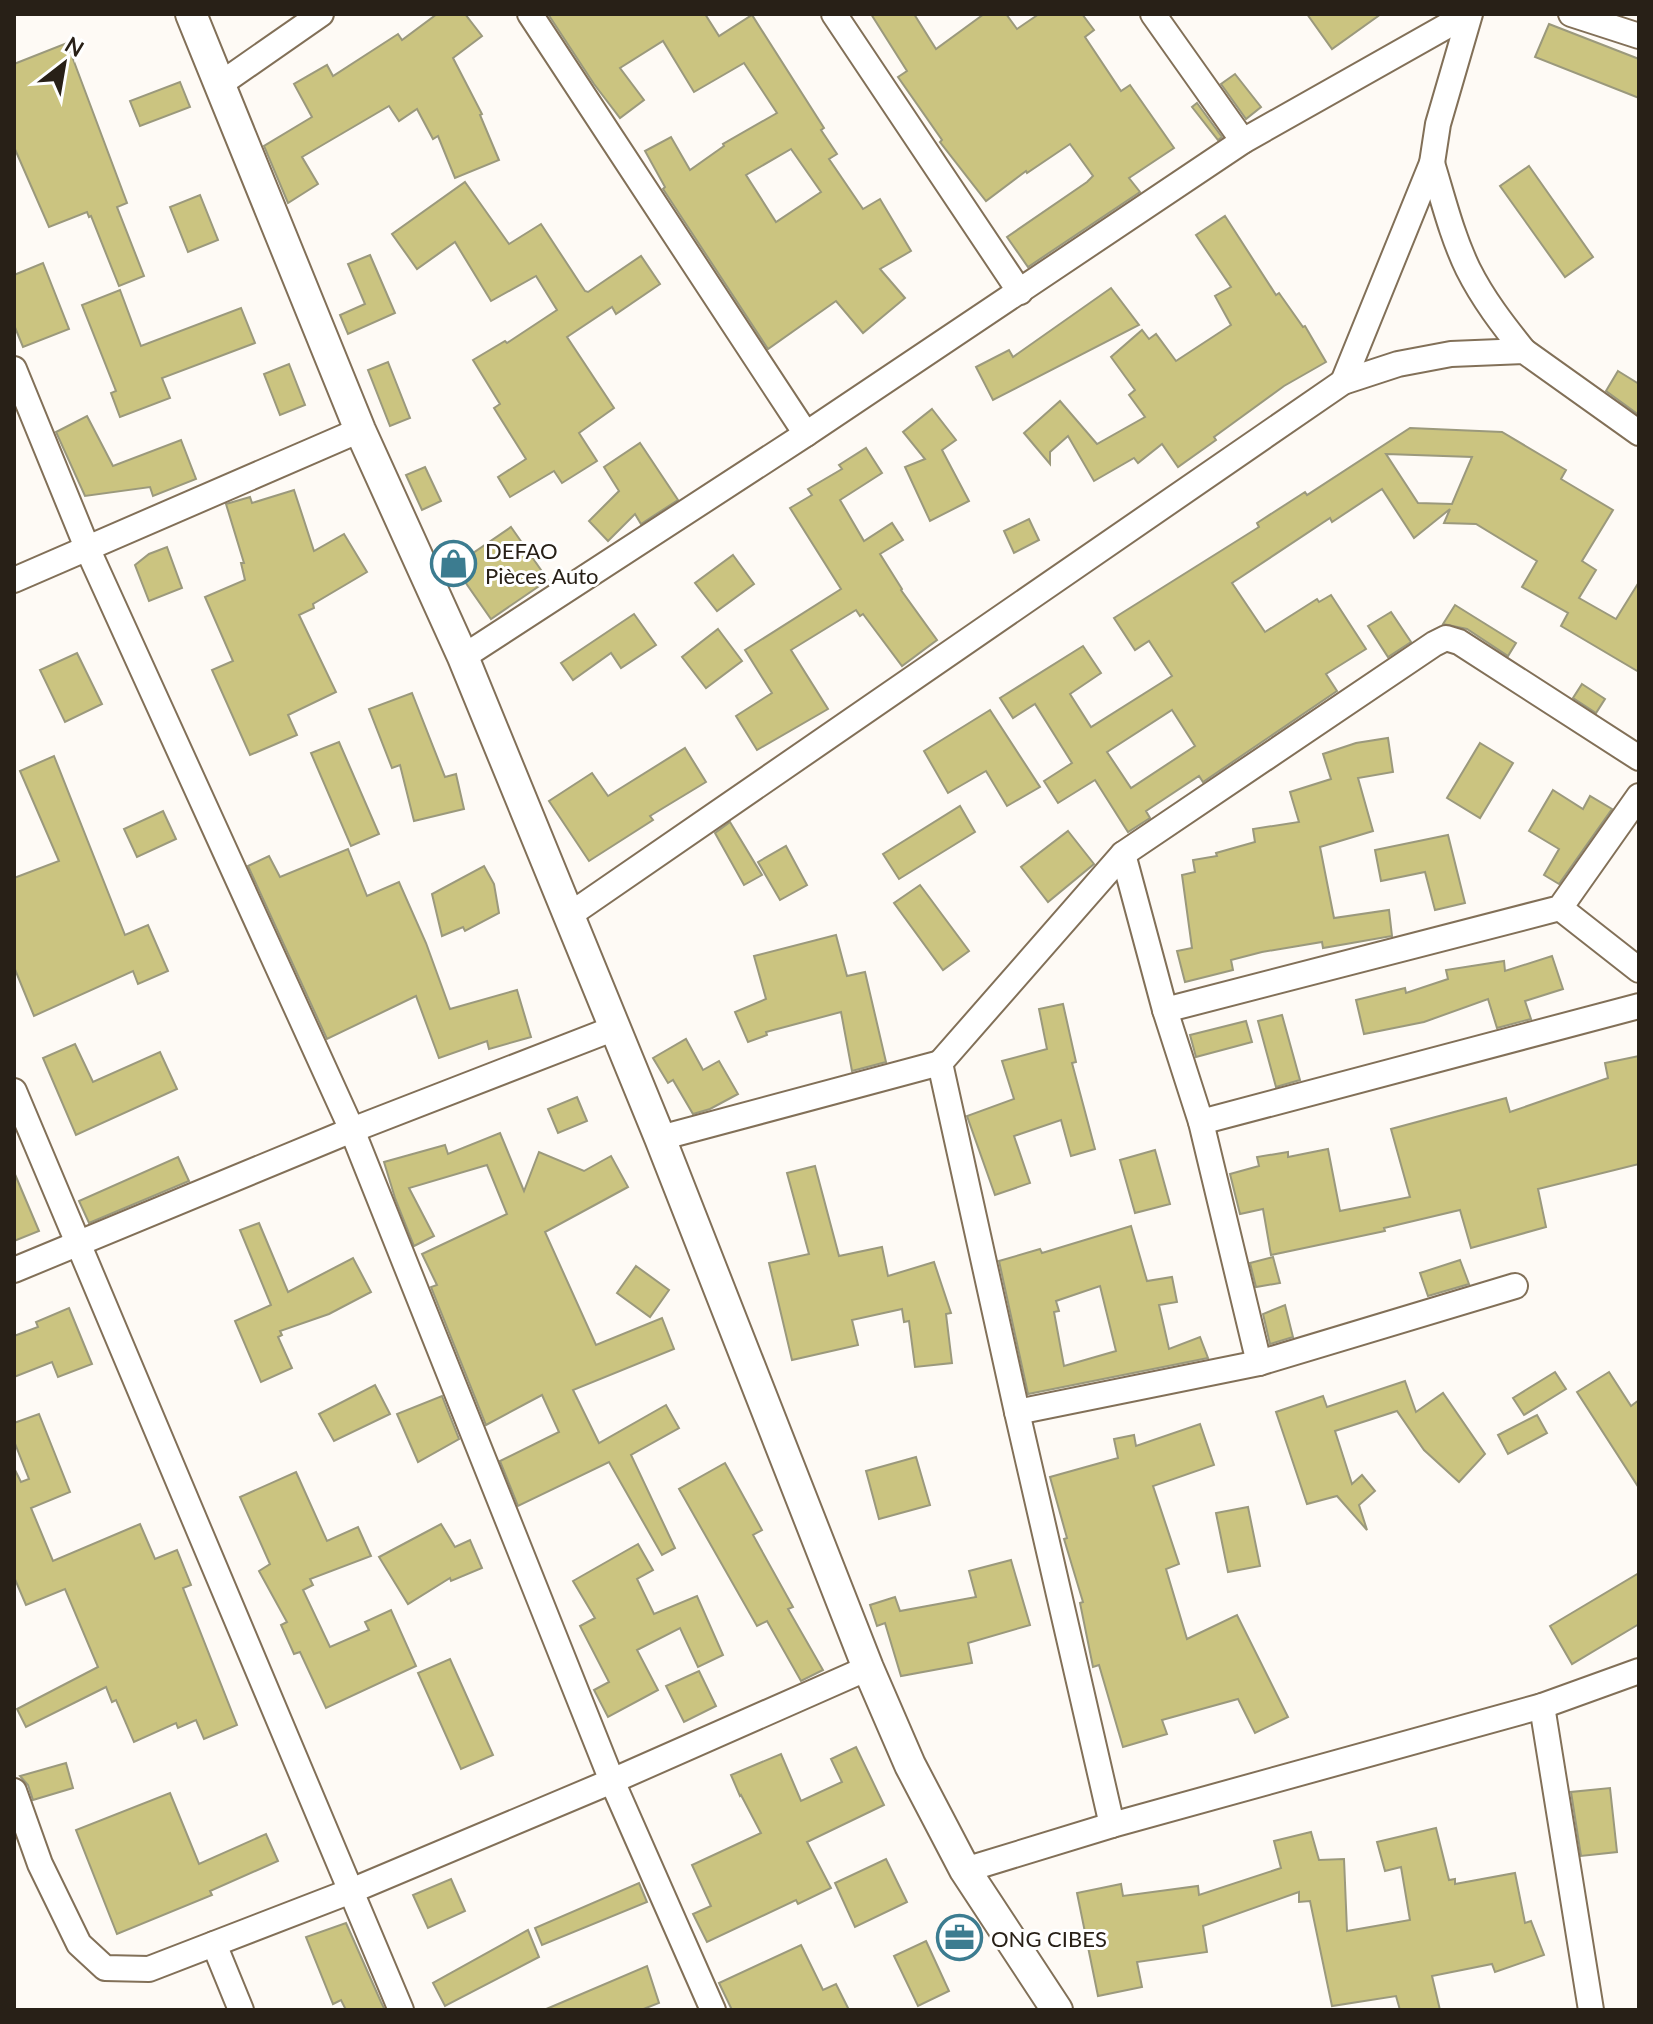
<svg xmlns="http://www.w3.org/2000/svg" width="1653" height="2024" font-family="Lato,sans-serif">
	<rect width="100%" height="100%" fill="#fefaf5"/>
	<g fill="#cbc480" stroke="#9b997c" stroke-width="2" fill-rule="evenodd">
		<polygon points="437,14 465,14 482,36 453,58 482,114 480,115 499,160 455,178 438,136 433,139 417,109 399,121 389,106 302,157 318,184 288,203 264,146 312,117 294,84 327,65 333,76 398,34 402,40"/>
		<path d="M548 14H705L719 36 752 15 824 128 821 130 837 154 829 159 863 209 880 199 911 251 880 269 905 298 863 333 836 301 768 349 663 189 665 187 645 151 671 137 690 170 724 146 723 144 777 113 744 63 694 92 663 41 620 68 644 100 620 118 594 84ZM791 149 821 192 776 222 746 175Z"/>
		<polygon points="871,14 914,14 936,49 984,14 1006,14 1017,29 1039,14 1082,14 1094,30 1085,37 1121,91 1130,85 1174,148 1129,178 1140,192 1028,267 1007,237 1087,182 1093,176 1070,144 1027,173 1026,171 986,201 940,142 942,140 898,77 907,71"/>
		<polygon points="1307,14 1381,14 1332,49"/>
		<polygon points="1549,24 1639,59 1639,98 1535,57"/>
		<polygon points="67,43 127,203 117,207 144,276 119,286 91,216 89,217 87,212 49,227 14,147 14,64"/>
		<polygon points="1235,74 1261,107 1246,119 1221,84"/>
		<polygon points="180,82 190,107 140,126 130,101"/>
		<polygon points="1197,103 1222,137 1218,140 1192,107"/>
		<polygon points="1529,166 1593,257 1565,277 1500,186"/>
		<polygon points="465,182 509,244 541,224 585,291 588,292 641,256 660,284 616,314 612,307 567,337 614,408 579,433 597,461 562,483 554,471 510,497 498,477 526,459 494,408 500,404 473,360 505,341 507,343 557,310 536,276 491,301 455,242 417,269 392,234"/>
		<polygon points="200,195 218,240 188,252 170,207"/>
		<polygon points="1225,216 1276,295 1279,293 1303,327 1305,326 1326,362 1284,386 1214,437 1216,440 1178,467 1162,444 1138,463 1134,458 1094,481 1068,436 1050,452 1050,464 1024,433 1060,401 1097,444 1145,417 1129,395 1135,390 1111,357 1142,330 1149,339 1156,334 1176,361 1231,325 1215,296 1231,287 1196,235"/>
		<polygon points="370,255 395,313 348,334 340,315 365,304 348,264"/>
		<polygon points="43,263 69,329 23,347 14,325 14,275"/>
		<polygon points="1111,288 1139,325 993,400 976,367 1009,350 1013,357"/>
		<polygon points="120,290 141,346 241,308 255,343 162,378 170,398 120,417 111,393 116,391 82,305"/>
		<polygon points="388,362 410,418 390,426 368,370"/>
		<polygon points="289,364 305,405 280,415 264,374"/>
		<polygon points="1618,371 1639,384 1639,415 1606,391"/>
		<polygon points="932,409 956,440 942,450 969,501 930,521 905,467 925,459 903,432"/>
		<polygon points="87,416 113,466 181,440 196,479 153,496 150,487 85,496 56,432"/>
		<path d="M1410 428 1502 432 1566 470 1561 479 1613 510 1582 561 1596 570 1579 598 1616 619 1639 582V672L1561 626 1568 613 1522 587 1537 561 1476 524 1444 523 1450 509 1414 538 1382 489 1332 522 1330 518 1232 583 1265 632 1317 599 1319 602 1331 595 1366 649 1326 674 1337 691 1203 782 1199 776 1146 811 1150 818 1128 832 1095 780 1058 803 1044 781 1072 763 1035 704 1013 718 1000 698 1083 646 1101 673 1070 694 1091 727 1172 676 1149 641 1135 650 1114 618 1259 527 1257 523 1305 492 1307 495ZM1386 454 1472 457 1452 504 1418 503ZM1172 710 1195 746 1131 788 1107 752Z"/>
		<polygon points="640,443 678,500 641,524 635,514 608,541 589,521 619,491 604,467"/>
		<polygon points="866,448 882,473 840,500 864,541 892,523 903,540 880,554 902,589 901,590 937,640 902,666 863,614 860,616 856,610 791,650 828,709 757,750 736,716 772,693 745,650 841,589 790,508 812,495 808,489 842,469 839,465"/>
		<polygon points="425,467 441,501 422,510 406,475"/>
		<polygon points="294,490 314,551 344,534 367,572 313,604 314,608 299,615 336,692 288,715 297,735 250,755 212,670 233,661 205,597 245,580 241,563 244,563 226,504 250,497 252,503"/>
		<polygon points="1029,519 1039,540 1014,553 1004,531"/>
		<polygon points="511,527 548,580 491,619 454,566"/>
		<polygon points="167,547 182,588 149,601 135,565 149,554"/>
		<polygon points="733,555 754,584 717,611 695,583"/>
		<polygon points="1455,605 1516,643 1508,656 1467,629 1443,624"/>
		<polygon points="1391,612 1411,642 1388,657 1368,626"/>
		<polygon points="634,614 656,645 621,668 611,653 573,680 561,663"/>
		<polygon points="718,629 742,661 706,688 682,657"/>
		<polygon points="77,653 102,704 65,722 40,670"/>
		<polygon points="1582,684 1605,699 1596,713 1573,698"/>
		<polygon points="412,693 445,777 456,774 464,809 414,821 400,765 392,768 369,709"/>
		<polygon points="990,710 1040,787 1007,806 986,771 948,793 924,751"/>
		<polygon points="1388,738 1393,772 1358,778 1373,831 1320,847 1334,918 1389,910 1392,936 1323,948 1322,942 1262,952 1231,960 1233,970 1185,982 1177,951 1192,948 1182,875 1195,872 1193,860 1217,856 1216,853 1255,842 1253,829 1299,822 1290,792 1331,779 1323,754 1356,743"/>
		<polygon points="339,742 379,834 351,846 311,753"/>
		<polygon points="1480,743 1513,763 1480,818 1447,798"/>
		<polygon points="685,748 706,782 650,816 653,820 589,861 549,801 592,773 608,796"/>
		<polygon points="54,756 125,935 148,925 168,971 138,984 133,971 34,1016 14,967 14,878 59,861 20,771"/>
		<polygon points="1553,790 1583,809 1590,796 1612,809 1559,884 1544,875 1559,849 1529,831"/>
		<polygon points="960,806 975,832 899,879 883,854"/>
		<polygon points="163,811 176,839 137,857 124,829"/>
		<polygon points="730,822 762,875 744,885 715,833"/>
		<polygon points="1068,831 1094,864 1048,902 1021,867"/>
		<polygon points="1448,835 1465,903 1435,910 1425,872 1381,881 1375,850"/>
		<polygon points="786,846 807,885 780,900 758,862"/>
		<polygon points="348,849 367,896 399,882 426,943 450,1009 517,990 531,1037 489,1049 487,1041 439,1058 416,996 327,1039 248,866 269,856 280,877"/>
		<polygon points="484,866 494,884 499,913 465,931 463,927 442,936 432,894"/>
		<polygon points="920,885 969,951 943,970 894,903"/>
		<polygon points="836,935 847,976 865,972 886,1062 852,1071 841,1012 766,1032 767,1035 748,1042 735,1012 766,999 754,956"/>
		<polygon points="1552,956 1563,989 1525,1001 1531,1019 1497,1028 1488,999 1424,1022 1364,1034 1356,1000 1405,988 1406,993 1448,979 1446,970 1504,961 1505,971"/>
		<polygon points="1063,1004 1076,1062 1072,1063 1095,1149 1071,1156 1061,1120 1014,1136 1030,1183 995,1195 967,1116 1014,1099 1002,1061 1047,1049 1039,1009"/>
		<polygon points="1282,1015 1300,1080 1276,1087 1258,1021"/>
		<polygon points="1246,1021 1252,1042 1196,1057 1190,1035"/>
		<polygon points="686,1039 703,1070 719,1061 738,1094 710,1109 693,1114 673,1080 668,1083 653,1058"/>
		<polygon points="75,1044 93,1082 160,1052 177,1089 76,1135 43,1058"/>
		<polygon points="1639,1056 1639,1164 1538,1189 1546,1227 1471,1248 1460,1210 1384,1228 1385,1231 1271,1255 1263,1209 1240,1214 1230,1174 1259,1166 1257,1157 1288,1152 1288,1157 1328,1149 1340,1211 1410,1197 1391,1129 1506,1098 1510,1112 1608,1078 1605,1063"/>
		<polygon points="577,1097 587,1121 558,1133 548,1109"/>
		<polygon points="500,1133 524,1191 539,1152 584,1171 611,1156 628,1187 545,1232 596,1345 662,1318 674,1349 573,1390 599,1443 666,1405 679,1428 631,1455 675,1548 662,1555 609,1462 518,1506 500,1461 559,1432 542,1395 486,1425 431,1287 437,1285 422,1254 507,1214 487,1165 409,1188 434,1236 414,1246 395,1198 384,1162 445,1145 448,1154"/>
		<polygon points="1155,1150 1170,1204 1135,1213 1120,1160"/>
		<polygon points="178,1157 189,1181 89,1223 79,1201"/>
		<polygon points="815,1166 839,1256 882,1247 888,1276 934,1262 951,1313 946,1314 952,1363 915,1367 909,1321 904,1322 902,1309 852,1320 858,1345 792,1360 769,1263 809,1254 787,1173"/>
		<polygon points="14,1172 39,1231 14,1241"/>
		<polygon points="259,1223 288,1292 353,1258 371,1292 329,1314 280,1331 282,1335 278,1337 292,1368 261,1382 235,1321 271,1305 240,1230"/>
		<path d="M1131 1226 1147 1281 1172 1277 1177 1302 1159 1305 1169 1349 1200 1337 1208 1358 1028 1394 999 1261 1040 1249 1042 1253ZM1100 1286 1116 1351 1064 1366 1054 1312 1059 1311 1056 1301Z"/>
		<polygon points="1273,1257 1280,1283 1256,1287 1250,1263"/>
		<polygon points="1460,1260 1469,1284 1428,1296 1420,1273"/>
		<polygon points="636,1266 669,1290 650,1317 617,1293"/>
		<polygon points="1285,1305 1293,1337 1270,1344 1263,1314"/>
		<polygon points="69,1308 92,1364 58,1377 52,1362 14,1377 14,1336 38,1327 36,1322"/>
		<polygon points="1555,1372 1566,1389 1524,1415 1513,1398"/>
		<polygon points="1609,1372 1631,1406 1639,1400 1639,1488 1577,1392"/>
		<polygon points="1405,1381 1416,1412 1443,1393 1485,1454 1459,1482 1424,1450 1397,1411 1335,1431 1352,1484 1362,1475 1375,1491 1359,1505 1367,1530 1337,1496 1307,1504 1276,1412 1323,1396 1327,1407"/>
		<polygon points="375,1385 390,1414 334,1441 319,1414"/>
		<polygon points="442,1396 459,1439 418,1462 397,1414"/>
		<polygon points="39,1414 70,1492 31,1508 53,1561 140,1524 155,1559 177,1550 191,1585 183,1588 237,1725 204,1739 196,1720 178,1728 176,1723 134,1742 116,1700 112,1702 106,1687 26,1727 17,1709 98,1667 65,1589 26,1605 14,1577 14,1468 21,1482 29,1479 14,1441 14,1423"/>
		<polygon points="1537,1415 1547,1433 1508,1454 1498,1435"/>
		<polygon points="1200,1424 1214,1465 1153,1486 1179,1564 1166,1569 1187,1639 1237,1615 1288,1717 1255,1733 1238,1699 1162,1720 1167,1734 1123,1747 1099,1665 1093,1667 1080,1603 1083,1602 1064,1539 1067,1538 1050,1477 1118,1458 1114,1439 1134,1435 1136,1446"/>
		<polygon points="916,1457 930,1505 879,1519 866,1471"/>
		<polygon points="725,1463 762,1530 753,1535 793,1607 788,1609 823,1670 801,1681 767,1621 757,1626 679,1489"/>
		<polygon points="296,1472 327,1541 358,1527 371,1556 310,1579 313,1585 303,1590 330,1647 369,1630 365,1622 391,1610 416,1666 326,1708 300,1652 294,1654 281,1625 287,1622 259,1571 270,1564 240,1497"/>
		<polygon points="1248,1507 1260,1566 1228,1572 1216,1513"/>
		<polygon points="441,1524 455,1547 470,1540 482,1568 451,1581 450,1578 408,1604 379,1557"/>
		<polygon points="638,1544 653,1570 637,1579 654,1614 697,1596 723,1655 698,1667 680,1628 637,1650 658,1690 608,1717 594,1690 609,1682 580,1626 595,1618 573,1581"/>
		<polygon points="1011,1560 1030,1625 968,1643 972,1663 901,1676 885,1623 877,1626 870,1605 895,1597 900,1611 976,1597 969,1571"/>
		<polygon points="1639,1573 1639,1624 1572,1664 1550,1626"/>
		<polygon points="450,1659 493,1755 461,1769 418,1673"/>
		<polygon points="699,1671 716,1706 684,1722 666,1686"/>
		<polygon points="856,1747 884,1805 807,1842 831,1888 798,1904 796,1900 707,1942 693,1914 711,1906 692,1865 761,1833 741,1795 740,1796 731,1775 781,1754 801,1801 842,1782 831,1759"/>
		<polygon points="66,1763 73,1788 33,1800 28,1785 20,1776"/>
		<polygon points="1610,1788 1617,1852 1581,1856 1571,1792"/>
		<polygon points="170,1793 199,1864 266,1834 278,1861 210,1891 212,1895 117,1934 76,1830"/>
		<polygon points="1436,1828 1449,1880 1455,1879 1455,1884 1515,1873 1525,1923 1531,1921 1544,1955 1495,1972 1492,1964 1432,1976 1440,2010 1400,2010 1396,1996 1332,2006 1310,1901 1299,1902 1299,1892 1203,1926 1207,1952 1137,1962 1142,1987 1098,1996 1077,1893 1121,1884 1123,1896 1198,1886 1199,1895 1281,1868 1274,1841 1311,1832 1319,1860 1344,1859 1347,1931 1410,1920 1401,1867 1385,1871 1377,1842"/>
		<polygon points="886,1859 907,1902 855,1927 835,1883"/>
		<polygon points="451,1879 465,1911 428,1928 413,1895"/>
		<polygon points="639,1883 647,1902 542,1945 535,1928"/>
		<polygon points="346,1923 381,2002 385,2010 346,2010 341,2000 333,2004 306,1937"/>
		<polygon points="528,1930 539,1957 445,2006 433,1983"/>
		<polygon points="926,1941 949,1991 918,2006 894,1956"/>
		<polygon points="801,1945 823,1990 836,1984 849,2010 732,2010 719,1983"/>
		<polygon points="647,1966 659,2003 641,2010 544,2010"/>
	</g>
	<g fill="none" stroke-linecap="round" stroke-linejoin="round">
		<defs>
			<g id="minor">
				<polyline points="530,14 806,434"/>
				<polyline points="834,14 1020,292"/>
				<polyline points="1153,14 1243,141"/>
				<polyline points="1571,14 1639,36"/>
				<polyline points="219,85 321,14"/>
				<path d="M1432 163C1443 199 1452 236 1468 269 1483 299 1503 325 1524 351"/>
				<polyline points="14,369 88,550 352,1130 612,1781 713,2010"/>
				<polyline points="1343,382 1432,163 1438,124 1470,14"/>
				<polyline points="14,580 360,430"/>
				<polyline points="463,657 806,434 1243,141 1468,14"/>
				<polyline points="1123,854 1165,1010 1201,1122 1259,1363"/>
				<polyline points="1560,908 1639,970"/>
				<polyline points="568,916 1343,382 1398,364 1451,354 1524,351 1639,433"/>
				<polyline points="1165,1010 1560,908 1639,796"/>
				<polyline points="14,1091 401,2010"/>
				<polyline points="1201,1122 1639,1006"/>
				<polyline points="660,1138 940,1063"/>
				<polyline points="14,1270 352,1130 615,1028"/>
				<polyline points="1017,1412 1259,1363 1515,1286"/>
				<polyline points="1542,1706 1591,2010"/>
				<polyline points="14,1791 40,1864 79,1944 105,1968 149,1969 351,1891 612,1781 868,1668"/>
				<polyline points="1112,1825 1017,1412 940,1063 1123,854 1434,644 1446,638 1459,642 1639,758"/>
				<polyline points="965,1870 1112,1825 1542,1706 1639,1671"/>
				<polyline points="214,1944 241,2010"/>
			</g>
			<polyline id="tertiary" points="191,14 360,430 463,657 660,1138 868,1668 910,1765 965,1870 1057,2010"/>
		</defs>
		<use href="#minor" stroke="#827058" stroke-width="28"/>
		<use href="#tertiary" stroke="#827058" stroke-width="34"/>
		<use href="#minor" stroke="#fff" stroke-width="24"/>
		<use href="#tertiary" stroke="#fff" stroke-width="30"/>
	</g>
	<defs>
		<symbol id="shop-ring" viewBox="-11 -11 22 22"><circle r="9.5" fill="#fff" stroke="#3c7c90" stroke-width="1.5"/><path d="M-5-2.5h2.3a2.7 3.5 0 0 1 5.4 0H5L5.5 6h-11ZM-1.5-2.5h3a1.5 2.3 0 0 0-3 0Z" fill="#3c7c90"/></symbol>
		<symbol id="office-ring" viewBox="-11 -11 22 22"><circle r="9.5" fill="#fff" stroke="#3c7c90" stroke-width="1.5"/><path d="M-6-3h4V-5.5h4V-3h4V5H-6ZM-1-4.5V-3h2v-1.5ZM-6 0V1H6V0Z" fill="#3c7c90"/></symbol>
	</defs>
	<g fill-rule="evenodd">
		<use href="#shop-ring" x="428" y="538" width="51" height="51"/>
		<use href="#office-ring" x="934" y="1912" width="51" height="51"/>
	</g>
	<g text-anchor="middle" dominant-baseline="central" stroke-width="6" stroke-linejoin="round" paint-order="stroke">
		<g font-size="22" fill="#282017" stroke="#fff" text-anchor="start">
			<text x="485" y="550">DEFAO<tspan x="485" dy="25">Pièces Auto</tspan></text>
			<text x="991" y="1938">ONG CIBES</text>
		</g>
	</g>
	<rect width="1653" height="2024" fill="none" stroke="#282017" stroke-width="32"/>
	<g transform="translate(64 64) rotate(31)" stroke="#ffffff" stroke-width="6" paint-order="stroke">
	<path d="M0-6L14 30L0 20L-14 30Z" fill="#282017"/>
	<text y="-12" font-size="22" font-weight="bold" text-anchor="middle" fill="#282017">N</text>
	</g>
</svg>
